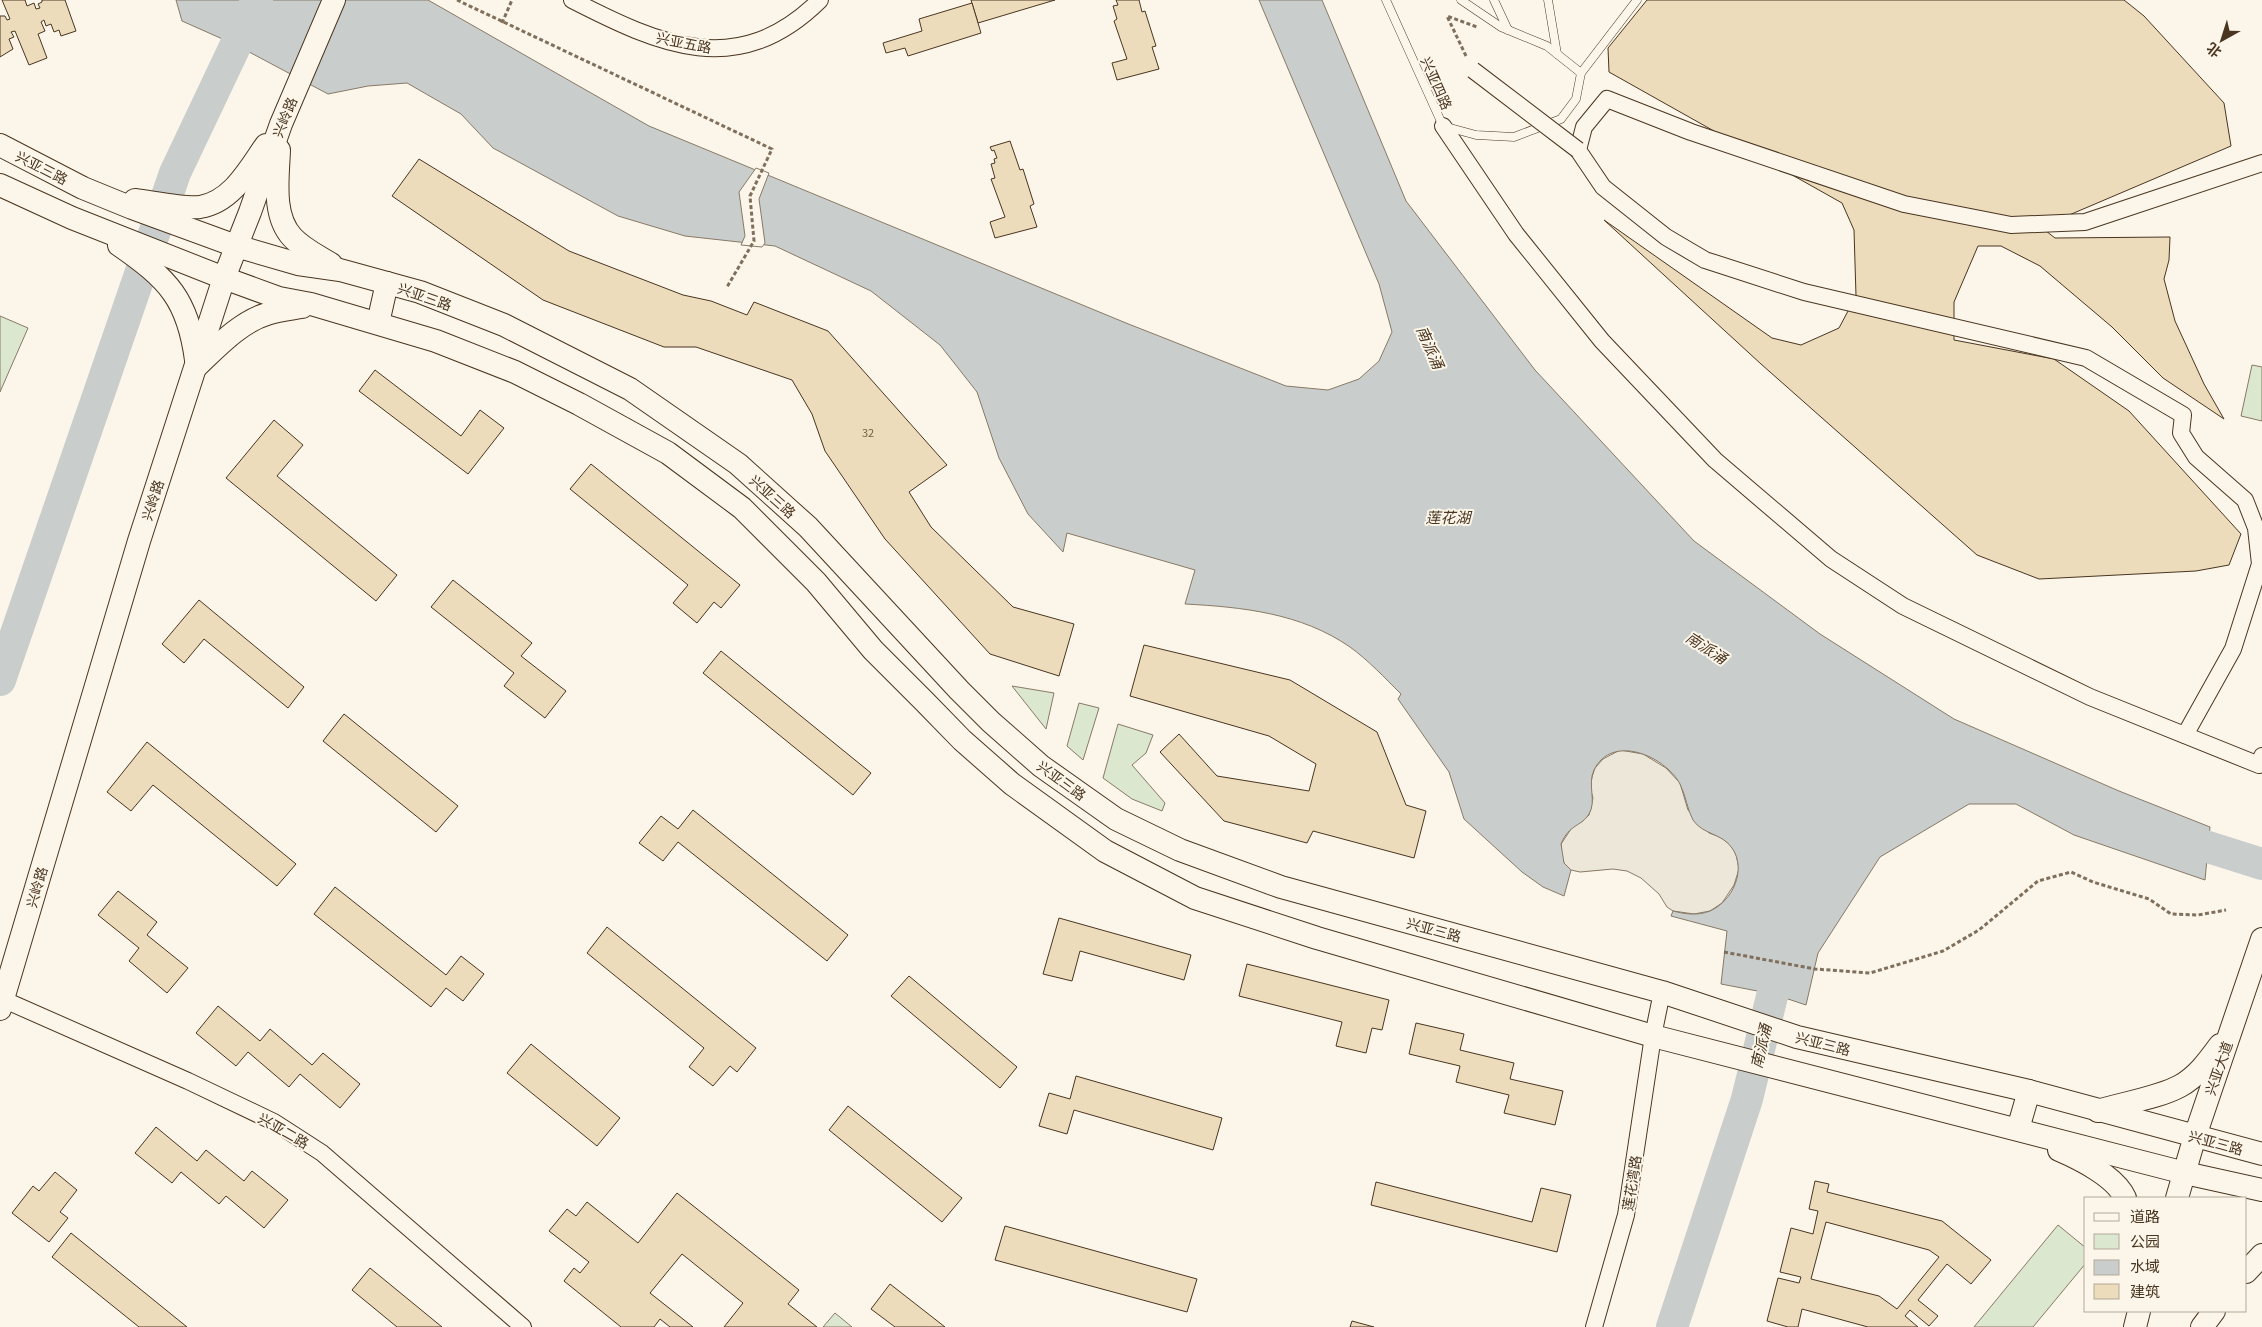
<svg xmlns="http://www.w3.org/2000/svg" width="2262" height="1327" font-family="Georgia,'Noto Sans SC',serif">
	<rect width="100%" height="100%" fill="#fbf6e9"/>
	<g fill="#dce7d0" stroke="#887966">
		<polygon points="0,316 28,328 0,392"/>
		<polygon points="2252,365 2262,367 2262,421 2241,416"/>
		<polygon points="1012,686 1054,693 1046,729"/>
		<polygon points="1079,703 1099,708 1083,760 1067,746"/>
		<polygon points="1118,724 1153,735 1146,753 1132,765 1165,803 1162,811 1132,799 1103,778"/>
		<polygon points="2058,1225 2086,1248 2086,1263 2033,1327 1974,1327"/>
		<polygon points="835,1313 852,1327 823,1327"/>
	</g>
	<polygon fill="#ede7d9" stroke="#887966" points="1620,750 1643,754 1666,768 1680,783 1688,810 1709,833 1720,837 1731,845 1736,854 1739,869 1734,885 1722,903 1710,911 1694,914 1673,911 1667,907 1659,894 1641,878 1627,871 1613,869 1580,872 1571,870 1564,863 1561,854 1561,844 1573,826 1583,821 1589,815 1593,798 1590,788 1592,777 1595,768 1603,759"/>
	<path fill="#c9cecd" stroke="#887966" d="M176 0H428L649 126 1126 323 1286 386 1328 390 1359 379 1379 361 1392 332 1379 284 1259 0H1322L1406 201 1535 370 1694 541 1820 634 1954 719 2119 791 2210 827 2205 880 2074 835 2016 804H1969L1880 857 1818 953 1806 1005 1773 994 1721 984 1727 931 1671 916 1673 911C1684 914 1698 916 1710 911 1733 901 1747 869 1732 848 1722 833 1703 835 1693 820 1687 809 1686 796 1680 784 1665 756 1612 733 1594 770 1587 785 1597 801 1589 814 1581 827 1569 824 1561 844L1564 863 1571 870 1564 896 1543 887 1522 872 1464 819 1449 772 1398 699 1401 694C1385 678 1368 660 1350 647 1301 613 1242 607 1185 604L1195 570 1067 533 1063 552 1028 514 999 458 977 392 940 345 871 291 775 246 685 236 618 216 493 148 461 114 407 83 368 86 328 94 236 45 182 21Z"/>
	<polygon fill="#fbf6e9" stroke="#887966" points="756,168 769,173 759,199 765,243 762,247 741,245 745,236 739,192"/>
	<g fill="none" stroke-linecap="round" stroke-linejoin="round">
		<g stroke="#c9cecd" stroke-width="32">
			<polyline points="0,680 175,173 257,0"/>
			<polyline points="2167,834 2262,864"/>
			<polyline points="1672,1327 1747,1099 1783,951"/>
		</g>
	</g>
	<g fill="#ecdcbc" stroke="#4a3520" fill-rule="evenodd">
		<polygon points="2,0 25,0 27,6 34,3 36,9 40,8 38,4 42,2 42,0 65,0 76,31 61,36 59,30 54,32 51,24 46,26 44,20 41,22 45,31 38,34 47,58 29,65 15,31 11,32 14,37 9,39 13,49 0,57 0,16 5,16 7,20 10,19"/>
		<polygon points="971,0 1055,0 978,23"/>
		<polygon points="1116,0 1139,0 1142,12 1145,11 1156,46 1152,47 1159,69 1117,80 1112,63 1127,59 1114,21 1117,19 1113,6 1118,5"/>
		<polygon points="1647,0 2124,0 2144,16 2224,103 2231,146 2041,227 2055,238 2170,237 2169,260 2164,279 2175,321 2204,384 2224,419 2163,378 2112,327 2040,266 2001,246 1978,246 1954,302 1954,340 2054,359 2129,411 2241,534 2229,565 2196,571 2039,579 1977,555 1761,364 1604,220 1772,338 1801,345 1839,328 1856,296 1854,230 1842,203 1609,72 1608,48"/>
		<polygon points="972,3 981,33 908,56 905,48 886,53 883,43 922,31 919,19"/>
		<polygon points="1010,141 1020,170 1023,169 1034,204 1030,206 1037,227 995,238 990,222 1005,217 991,179 995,178 991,164 995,163 994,159 997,158 994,150 992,151 990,147"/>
		<polygon points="419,159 569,251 683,295 711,301 747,315 754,302 828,331 947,465 909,492 931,527 1013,607 1074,624 1059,676 990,654 885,539 825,451 812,414 792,380 696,347 664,347 543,300 392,196"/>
		<polygon points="375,370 461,436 480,410 504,428 468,474 359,391"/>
		<polygon points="274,420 303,445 277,476 397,575 376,601 226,478"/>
		<polygon points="591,464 740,585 721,608 714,602 697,623 673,603 688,585 570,489"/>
		<polygon points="453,580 532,643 521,656 566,691 545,718 504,686 514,673 431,607"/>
		<polygon points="199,600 304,687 288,708 204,639 184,663 162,644"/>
		<polygon points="1144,645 1290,680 1377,732 1406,805 1426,811 1414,858 1313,831 1307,843 1224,821 1160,752 1179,734 1217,776 1309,791 1316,764 1269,736 1130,696"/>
		<polygon points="721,651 871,773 853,795 703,673"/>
		<polygon points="344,714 458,806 436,832 323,741"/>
		<polygon points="147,742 296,864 277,886 153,785 131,811 107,792"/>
		<polygon points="693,810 848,935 827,961 678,842 663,861 639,843 661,816 678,829"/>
		<polygon points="335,887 446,975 461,956 484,974 463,1001 446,988 431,1007 314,914"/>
		<polygon points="118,891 157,922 147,935 188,968 167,993 129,961 139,948 98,915"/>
		<polygon points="1059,918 1191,955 1184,980 1080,951 1072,981 1043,974"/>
		<polygon points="607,927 756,1048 737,1072 730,1066 713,1086 689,1067 704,1048 587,953"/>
		<polygon points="1247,964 1389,1000 1382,1030 1372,1028 1366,1053 1336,1046 1342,1022 1239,996"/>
		<polygon points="909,976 1017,1067 1000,1088 891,996"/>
		<polygon points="218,1006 260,1041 270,1029 312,1065 323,1053 360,1084 340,1108 300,1074 289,1087 248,1052 236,1066 196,1033"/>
		<polygon points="1416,1023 1464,1034 1460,1050 1514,1063 1510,1079 1563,1091 1555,1125 1504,1113 1509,1095 1456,1082 1460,1066 1409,1054"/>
		<polygon points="531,1044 620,1118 597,1146 507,1073"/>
		<polygon points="1076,1076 1222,1118 1213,1150 1074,1110 1067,1134 1039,1126 1049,1093 1070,1099"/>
		<polygon points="848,1106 962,1198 942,1222 829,1130"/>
		<polygon points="156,1127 197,1161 206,1150 244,1181 252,1171 288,1200 264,1228 226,1196 219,1204 181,1172 172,1183 135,1153"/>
		<polygon points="55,1172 77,1190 60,1212 68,1218 49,1242 12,1213 33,1186 39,1191"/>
		<path d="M1815 1181 1829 1184 1827 1192 1942 1221 1991 1260 1971 1284 1947 1264 1918 1300 1938 1316 1929 1326 1910 1310 1905 1316 1918 1327H1868L1802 1309 1798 1327H1788L1767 1321 1778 1278 1799 1283 1801 1277 1780 1272 1791 1228 1813 1234 1818 1211 1809 1209ZM1826 1222 1929 1250 1939 1257 1897 1309 1879 1296 1811 1279Z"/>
		<polygon points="1376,1182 1532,1222 1541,1188 1571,1195 1557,1252 1371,1205"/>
		<polygon points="677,1193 799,1290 788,1304 817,1327 724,1327 743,1303 682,1254 650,1293 693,1327 670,1327 660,1319 654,1327 621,1327 564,1281 574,1268 580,1273 589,1262 549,1231 567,1209 576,1216 587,1202 638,1243"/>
		<polygon points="1005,1226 1197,1279 1187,1312 995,1260"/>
		<polygon points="71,1233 187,1327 139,1327 52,1257"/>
		<polygon points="370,1268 442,1327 397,1327 352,1290"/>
		<polygon points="890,1284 945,1327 895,1327 871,1309"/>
		<polygon points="1352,1321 1374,1327 1350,1327"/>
	</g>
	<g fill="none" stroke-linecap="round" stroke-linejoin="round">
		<defs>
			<g id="lane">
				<polyline points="1386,0 1443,126 1476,135 1514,137 1561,119 1576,99 1581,73 1637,0"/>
				<polyline points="1461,0 1501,27 1547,46 1581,73"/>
				<polyline points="1494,0 1508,30"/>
				<polyline points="1548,0 1557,54"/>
			</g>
			<g id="street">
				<path d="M572 0C660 45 738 81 820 0"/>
				<polyline points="1443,126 1516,234 1602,341 1715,460 1831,559 1903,606 2090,697 2259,765 2262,756"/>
				<polyline points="2185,735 2233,649 2260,564 2256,528 2245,500 2196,457 2181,433 2183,415 2086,358 1804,292 1705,260 1666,237 1603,187 1578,150 1584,127 1607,99 1691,132 1904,204 2011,225 2085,222 2262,163"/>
				<polyline points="0,998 188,1081 274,1122 322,1153 523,1327"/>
				<polyline points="1594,1327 1626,1215 1653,1036 1662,992"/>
			</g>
			<g id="secondary">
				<polyline points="0,145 83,188 132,208 236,246 298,264 340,270 420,292 504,325 630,389 738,464 808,527 959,690 991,722 1041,766 1116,819 1180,850 1281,887 1662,992 1797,1037 2029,1091 2262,1154"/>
				<path d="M279 150C278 178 272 215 292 237 303 249 318 256 331 264"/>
				<polyline points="0,185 72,218 224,278 279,298 311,304 436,341 515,372 579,404 668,453 742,508 816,582 873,650 925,702 962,740 1012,784 1105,851 1195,898 1317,938 1653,1036 2185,1173 2262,1190"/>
				<path d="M135 200C152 202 185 209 200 207 232 202 249 169 266 145"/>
				<path d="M119 245C168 279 188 299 196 360"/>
				<polyline points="378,323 387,283"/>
				<path d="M197 366C217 347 240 322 267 314 278 310 290 309 302 307"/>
				<polyline points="0,1009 139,541 224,278 250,212 281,124 334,0"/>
				<path d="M2098 1111C2123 1103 2158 1098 2180 1086 2197 1077 2209 1060 2220 1045"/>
				<polyline points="2018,1129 2029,1091"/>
				<path d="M2059 1150C2080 1159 2116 1177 2125 1198"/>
				<polyline points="2177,1198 2195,1136 2262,939"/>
				<polyline points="2246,1272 2262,1255"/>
				<polyline points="2135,1327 2139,1311"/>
				<polyline points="2202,1327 2214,1311"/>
			</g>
		</defs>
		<use href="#lane" stroke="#4a3520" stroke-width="9"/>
		<use href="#street" stroke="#4a3520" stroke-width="18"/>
		<use href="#secondary" stroke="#4a3520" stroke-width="24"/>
		<g stroke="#7f6f5c" stroke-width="3" stroke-dasharray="4 2.5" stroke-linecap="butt">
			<polyline points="457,0 772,149 750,196 754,241 727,287"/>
			<polyline points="502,23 512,0"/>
			<polyline points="1466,56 1447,16 1477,27"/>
			<polyline points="1724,952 1815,969 1870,973 1943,951 1979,930 2038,881 2071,872 2093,882 2149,899 2171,914 2198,915 2226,910"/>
		</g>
		<use href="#lane" stroke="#fbf6e9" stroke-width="8"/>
		<use href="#street" stroke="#fbf6e9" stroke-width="16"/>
		<use href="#secondary" stroke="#fbf6e9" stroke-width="22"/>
		<defs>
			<polyline id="street-bridge" points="1473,70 1578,150"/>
		</defs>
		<use href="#street-bridge" stroke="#4a3520" stroke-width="18" stroke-linecap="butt"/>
		<use href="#street-bridge" stroke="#fbf6e9" stroke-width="16"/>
	</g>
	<g text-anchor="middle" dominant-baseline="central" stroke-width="4" stroke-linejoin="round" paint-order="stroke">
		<g font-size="11" fill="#725f47">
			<text x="868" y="432">32</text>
		</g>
		<g font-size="14" fill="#4a3520" stroke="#fbf6e9">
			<text transform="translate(684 42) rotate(11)">兴亚五路</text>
			<text transform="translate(1437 83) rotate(66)">兴亚四路</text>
			<text transform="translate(284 117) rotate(-68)">兴岭路</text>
			<text transform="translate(42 167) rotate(27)">兴亚三路</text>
			<text transform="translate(425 296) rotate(19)">兴亚三路</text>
			<text transform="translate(773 496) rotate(42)">兴亚三路</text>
			<text transform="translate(152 500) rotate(-72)">兴岭路</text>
			<text transform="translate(1062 780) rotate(36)">兴亚三路</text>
			<text transform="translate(36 887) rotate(-74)">兴岭路</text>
			<text transform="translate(1434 929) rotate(15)">兴亚三路</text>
			<text transform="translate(1823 1043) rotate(14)">兴亚三路</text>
			<text transform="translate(2218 1068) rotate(-71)">兴亚大道</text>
			<text transform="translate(284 1130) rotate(30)">兴亚二路</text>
			<text transform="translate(2216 1142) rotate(15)">兴亚三路</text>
			<text transform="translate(1631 1183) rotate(-81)">莲花湾路</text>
		</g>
		<g font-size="15" font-style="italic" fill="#4a3520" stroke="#fbf6e9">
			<text transform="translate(1431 347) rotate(66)">南派涌</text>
			<text x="1448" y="516">莲花湖</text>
			<text transform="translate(1707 647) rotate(33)">南派涌</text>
			<text transform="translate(1760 1046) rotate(-77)">南派涌</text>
		</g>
	</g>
	<rect x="2084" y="1197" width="162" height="115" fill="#fbf6e9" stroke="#b4a999"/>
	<rect x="2094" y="1213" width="25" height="8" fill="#fbf6e9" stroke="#b4a999"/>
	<text x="2130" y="1222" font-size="15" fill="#4a3520">道路</text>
	<rect x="2094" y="1234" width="25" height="15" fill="#dce7d0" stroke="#b4a999"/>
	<text x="2130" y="1247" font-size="15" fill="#4a3520">公园</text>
	<rect x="2094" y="1260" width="25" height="15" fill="#c9cecd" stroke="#b4a999"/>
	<text x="2130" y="1272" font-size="15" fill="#4a3520">水域</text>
	<rect x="2094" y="1284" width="25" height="15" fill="#ecdcbc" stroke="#b4a999"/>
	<text x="2130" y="1297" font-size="15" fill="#4a3520">建筑</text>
	<g transform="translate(2222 40) rotate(219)" stroke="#fbf6e9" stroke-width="4" paint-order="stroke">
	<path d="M0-4L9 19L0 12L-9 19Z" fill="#4a3520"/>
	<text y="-8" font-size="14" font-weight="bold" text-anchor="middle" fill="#4a3520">北</text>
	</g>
</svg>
